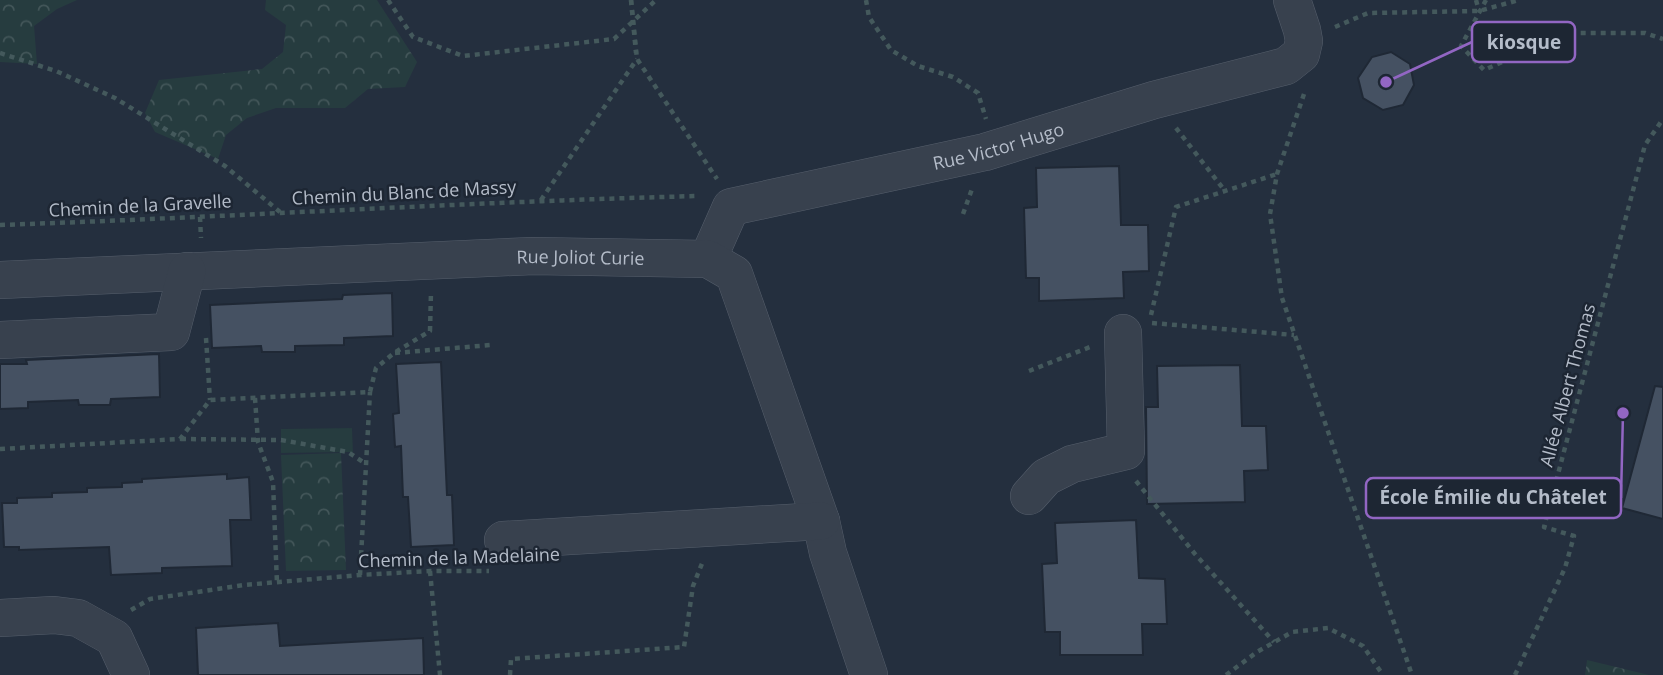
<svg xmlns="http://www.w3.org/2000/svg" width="1663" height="675" font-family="'Open Sans',sans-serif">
	<defs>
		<pattern id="forest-crowns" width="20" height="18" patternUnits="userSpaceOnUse" patternTransform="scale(1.75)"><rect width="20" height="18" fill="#263c3f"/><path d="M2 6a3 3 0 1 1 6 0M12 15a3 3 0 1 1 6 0" fill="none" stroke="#435659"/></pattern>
	</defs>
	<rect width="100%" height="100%" fill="#242f3e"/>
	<g fill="url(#forest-crowns)">
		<polygon points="0,0 77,0 57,9 34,26 37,64 0,62"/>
		<polygon points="266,0 377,0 417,62 405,87 368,89 345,108 276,108 247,118 226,135 218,159 155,132 145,113 159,80 262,69 283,52 286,25 265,10"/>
		<polygon points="341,453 346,570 286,571 281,455"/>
		<polygon points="1587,660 1649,675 1585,675"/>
	</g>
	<polygon fill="#263c3f" points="352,428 353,452 281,453 281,429"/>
	<g fill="#455162" stroke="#1f2835" stroke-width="2">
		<polygon points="1391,52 1410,64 1414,85 1403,105 1383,110 1363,98 1358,78 1372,57"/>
		<polygon points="1119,166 1121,225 1148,225 1149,271 1123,272 1124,298 1039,301 1039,278 1026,278 1024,208 1037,207 1036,168"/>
		<polygon points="392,293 393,336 344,338 344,345 295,346 295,352 262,352 261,346 212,348 210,305 342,299 343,295"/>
		<polygon points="159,354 160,397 111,399 110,405 79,405 78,400 28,402 28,408 0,409 0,364 27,364 26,360"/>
		<polygon points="441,362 447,495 452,495 454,545 411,547 408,497 403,497 401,446 395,447 393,414 399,413 396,364"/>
		<polygon points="1240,365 1242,426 1266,426 1268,470 1244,471 1245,502 1147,504 1146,407 1158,407 1157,366"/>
		<polygon points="1655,386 1663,387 1663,519 1622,508"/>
		<polygon points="227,474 227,479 249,477 251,520 230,520 232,566 162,568 162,573 111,575 109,547 19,550 19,547 4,547 2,503 17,503 17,498 52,497 52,493 87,492 87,488 122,487 122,483 142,482 142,479"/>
		<polygon points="1136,520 1139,578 1165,579 1167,624 1142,624 1143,655 1060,655 1060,632 1045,632 1042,564 1057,563 1055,523"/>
		<polygon points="278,623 280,646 423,638 424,675 198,675 196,628"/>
	</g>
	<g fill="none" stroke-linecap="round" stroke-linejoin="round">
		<defs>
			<g id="minor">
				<path id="s1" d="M708 259 731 207 985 152 1154 100 1286 66 1301 54 1304 41 1302 30 1292 0"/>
				<path id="s2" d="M0 280 533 256 708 259 734 274 821 521 828 553 869 675"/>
				<polyline points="0,340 171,332 187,271"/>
				<polyline points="1029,496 1046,477 1072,464 1126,451 1123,333"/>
				<polyline points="503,540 821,521"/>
				<polyline points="0,618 54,615 78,618 114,638 131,675"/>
			</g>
		</defs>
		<use href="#minor" stroke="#565f6c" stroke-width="38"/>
		<g stroke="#44595c" stroke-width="4.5" stroke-dasharray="5 5" stroke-linecap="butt">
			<polyline points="388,0 413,37 463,56 614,39 656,0"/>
			<polyline points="631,0 637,59 717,179"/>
			<polyline points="866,0 869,17 891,50 918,66 953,77 978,93 986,119"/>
			<polyline points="1476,0 1479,11"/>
			<polyline points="1486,0 1461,46 1484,70 1569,33 1645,33 1663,39"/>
			<polyline points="1335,27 1368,13 1479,11 1519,0"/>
			<polyline points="0,53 56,71 115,98 225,166 280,212"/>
			<polyline points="1304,94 1277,174 1270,214 1282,298 1412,675"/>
			<polyline points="1176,128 1225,191"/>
			<polyline points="541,200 637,59"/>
			<polyline points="963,214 972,189"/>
			<polyline points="200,217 201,238"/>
			<path d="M0 225C233 217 465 202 698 196"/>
			<polyline points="1151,315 1176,207 1277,174"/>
			<polyline points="1152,323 1294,335"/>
			<polyline points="206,338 210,400"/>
			<polyline points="395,353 491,345"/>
			<polyline points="1029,371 1090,347"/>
			<polyline points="255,398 258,442 273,482 277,584"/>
			<polyline points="181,439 281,440 348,452 366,464"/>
			<polyline points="0,449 180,439 210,400 370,392 376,368 394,353 430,331 431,292"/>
			<polyline points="1136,481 1195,554 1274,642"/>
			<polyline points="430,571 440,675"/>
			<polyline points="360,575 370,392"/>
			<polyline points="131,610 150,599 244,585 360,575 430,571 489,571"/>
			<polyline points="510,675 511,659 684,647 693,586 703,561"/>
			<polyline points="1226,675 1257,652 1292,632 1328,628 1363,646 1383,675"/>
			<polyline points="1515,675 1565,568 1574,536 1544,527 1645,145 1663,119"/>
		</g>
		<use href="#minor" stroke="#38414e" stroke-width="37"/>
		<polyline stroke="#44595c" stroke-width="4.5" stroke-dasharray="5 5" stroke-linecap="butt" points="631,0 636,53"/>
	</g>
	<g text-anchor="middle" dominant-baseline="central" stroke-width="5" stroke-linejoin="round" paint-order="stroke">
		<g font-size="18" fill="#b4bcc9" stroke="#1d2633">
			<text stroke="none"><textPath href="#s1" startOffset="331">Rue Victor Hugo</textPath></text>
			<text transform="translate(404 192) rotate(-3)">Chemin du Blanc de Massy</text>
			<text transform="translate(140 205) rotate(-3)">Chemin de la Gravelle</text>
			<text stroke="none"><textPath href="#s2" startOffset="581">Rue Joliot Curie</textPath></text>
			<text transform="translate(1567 385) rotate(-75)">Allée Albert Thomas</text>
			<text transform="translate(459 557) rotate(-2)">Chemin de la Madelaine</text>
		</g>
	</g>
	<path fill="none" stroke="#9266c3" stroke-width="2.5" d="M1386 82L1472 42M1623 413L1621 498"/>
	<g fill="#9266c3" stroke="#1d2633" stroke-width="2.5">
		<circle cx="1386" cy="82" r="7"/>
		<circle cx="1623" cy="413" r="7"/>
	</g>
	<g fill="#1d2633" stroke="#9266c3" stroke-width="2.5">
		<rect x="1472" y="22" width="103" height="40" rx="7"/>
		<rect x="1366" y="478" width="255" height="40" rx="7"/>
	</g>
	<g font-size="19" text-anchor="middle" font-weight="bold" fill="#b4bcc9">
		<text x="1524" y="49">kiosque</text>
		<text x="1493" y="504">École Émilie du Châtelet</text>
	</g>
</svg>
